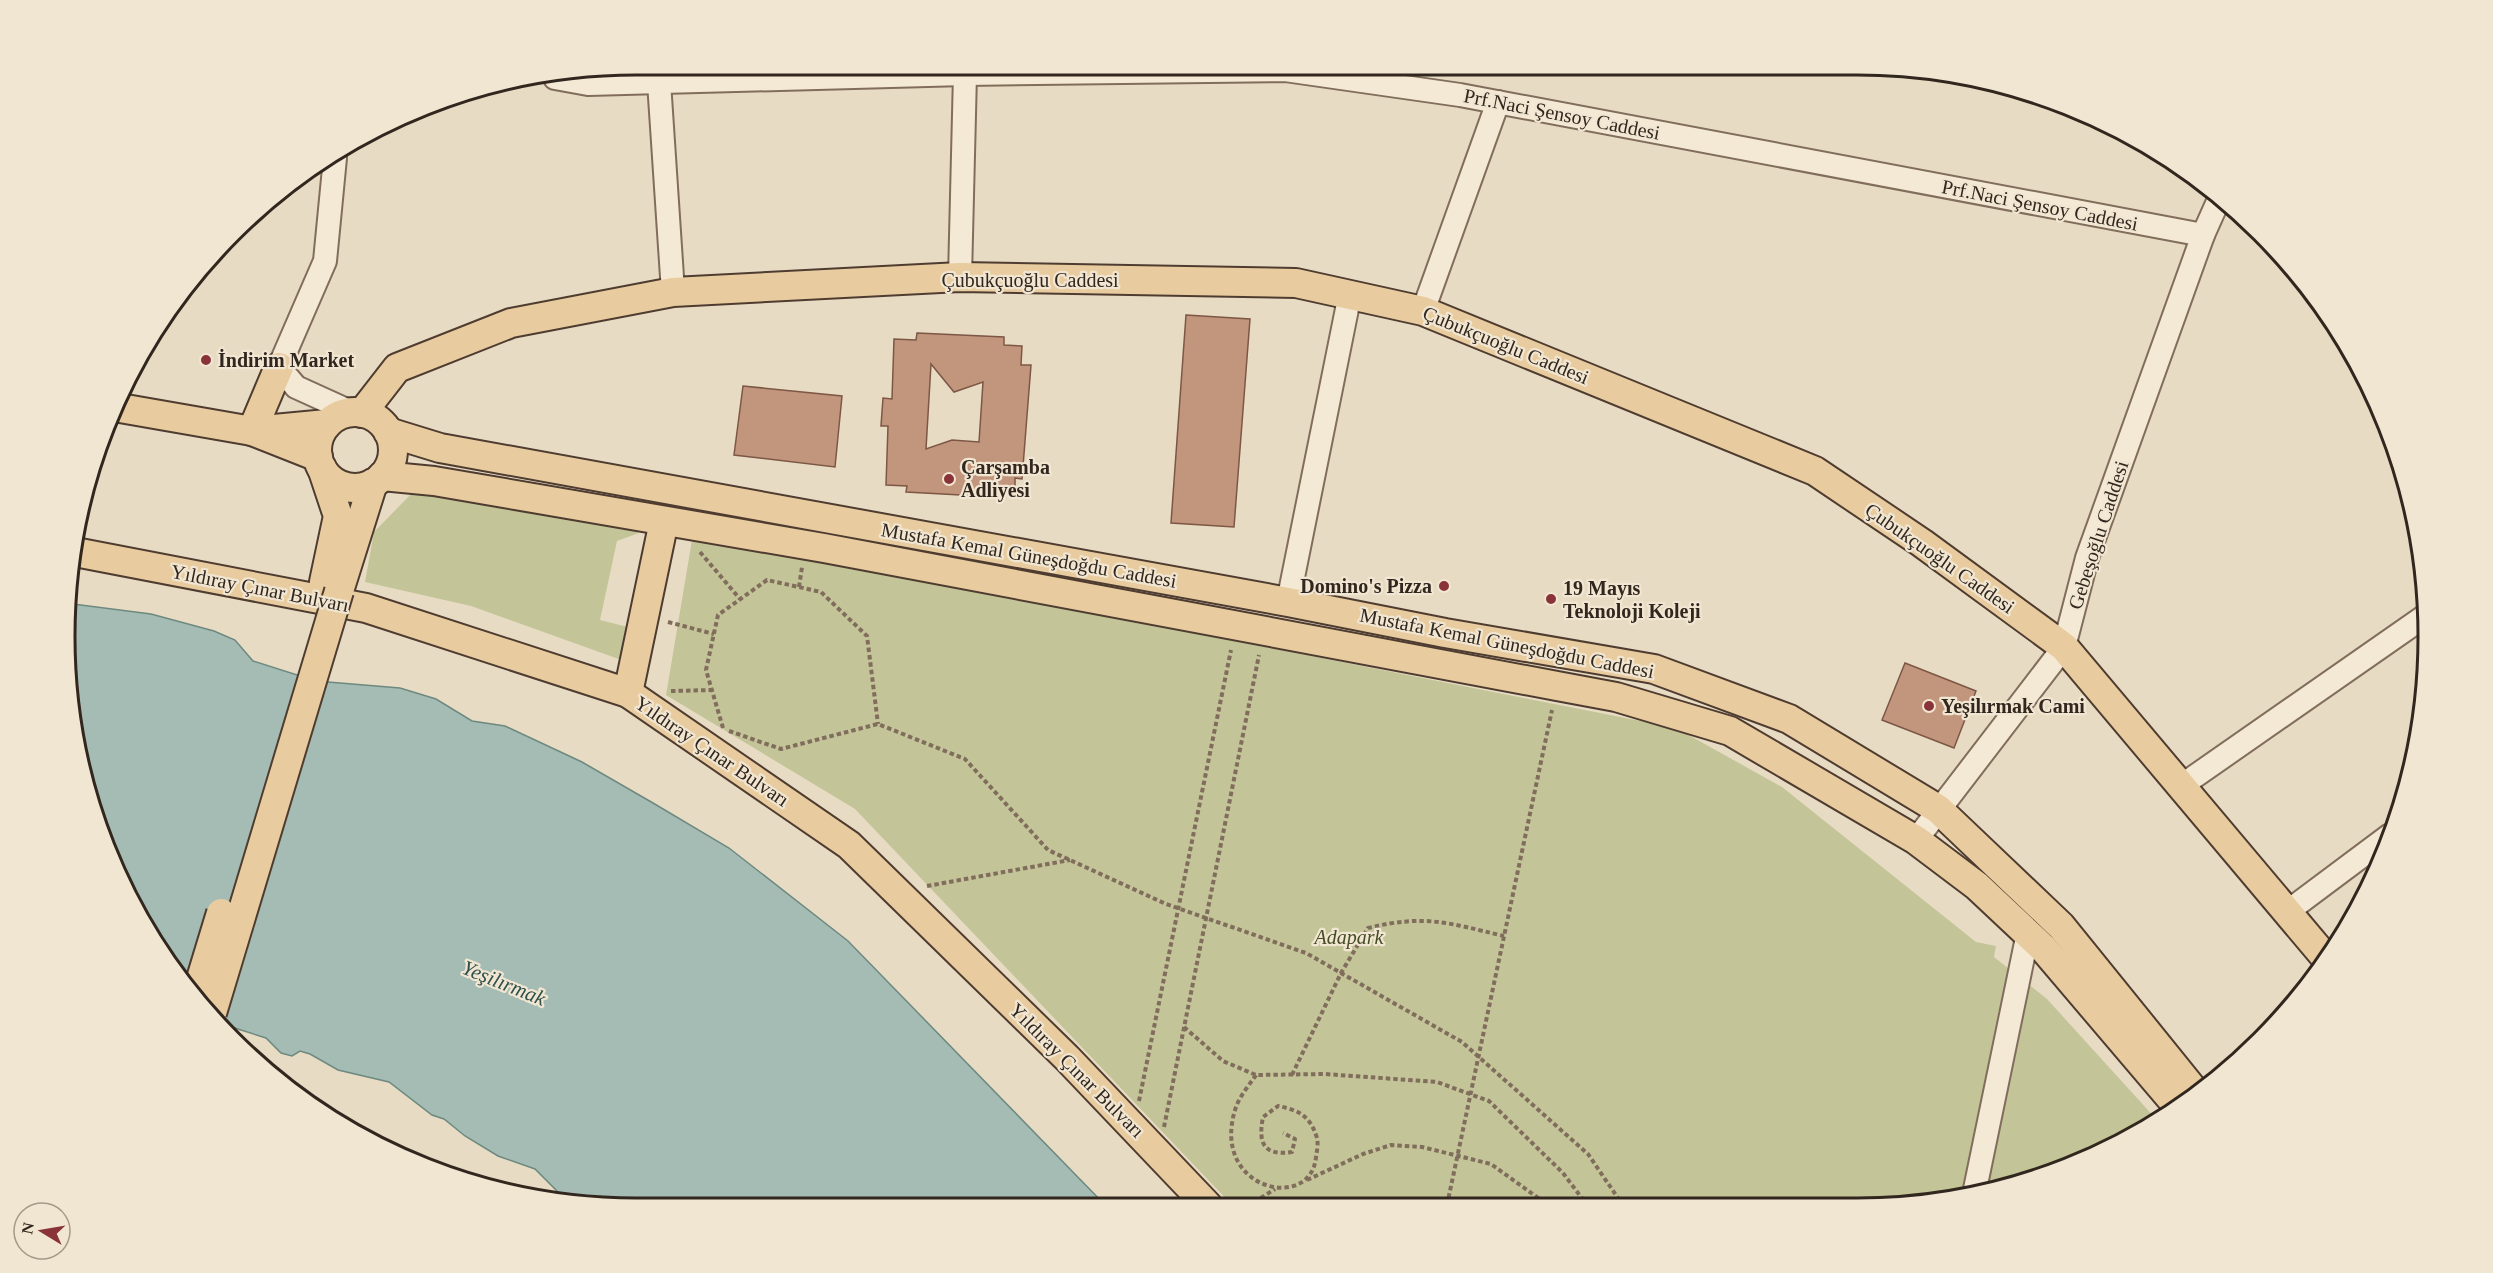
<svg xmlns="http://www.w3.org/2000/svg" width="2493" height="1273" font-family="Georgia,serif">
	<rect width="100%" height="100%" fill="#e8dbc3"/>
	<g fill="#c3c599">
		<polygon points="413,492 618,519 639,533 617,541 600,620 632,628 627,662 471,606 365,582 374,532"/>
		<polygon points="693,534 1676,728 1782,787 1976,942 1996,946 1994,957 2047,999 2157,1120 2041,1178 1931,1204 1233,1206 855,809 666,695"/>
	</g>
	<polygon fill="#a5bcb4" stroke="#6d8980" stroke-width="1.5" points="73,604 151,614 214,631 235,640 253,661 316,681 400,688 436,699 472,721 505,726 582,762 653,803 729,848 848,941 1106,1206 599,1207 568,1202 535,1169 498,1156 465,1136 444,1119 432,1115 389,1082 338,1070 310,1054 300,1051 292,1056 281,1053 266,1038 219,1023 123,889 69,711"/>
	<g fill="#c2967d" stroke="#7d5745" stroke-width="1.5" fill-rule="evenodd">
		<polygon points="1186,315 1250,319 1234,527 1171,523"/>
		<path d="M917 333 1004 337V345L1022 346 1021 365H1031L1022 479 1015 478V491L997 490V497L906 492 907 486 886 485 888 426H881L883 398 892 399 894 339 916 340ZM931 364 954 392 983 382 979 442 952 440 926 449Z"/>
		<polygon points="743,386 842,396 835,467 734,455"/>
		<polygon points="1905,663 1976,691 1954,748 1882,720"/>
	</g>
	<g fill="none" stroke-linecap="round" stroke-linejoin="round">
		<defs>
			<g id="minor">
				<polyline points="555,78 588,84 965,74 1285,70 1460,95 2203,235"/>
				<polyline points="659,82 673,292"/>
				<polyline points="335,158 325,261 279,367 296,387 351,412"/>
				<polyline points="960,277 965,74"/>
				<polyline points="1423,311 1498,102"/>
				<polyline points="1288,602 1350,294"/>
				<polyline points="2181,786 2425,616"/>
				<polyline points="1916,840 2064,647 2087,558 2203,235 2220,197"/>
				<polyline points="2287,912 2390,835"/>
				<polyline points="1974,1194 2028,933"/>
			</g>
			<g id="major">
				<polyline points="279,367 252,431 318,457"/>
				<polyline points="120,408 252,431 327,424"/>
				<circle cx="355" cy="450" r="38"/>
				<polyline points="362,413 397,368 511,323 673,292 960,277 1296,283 1423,311 1815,471 1922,543 2064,647 2325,957"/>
				<polyline points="388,432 440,448 1288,602 1445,633 1654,669 1789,719 1938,809 2061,926 2196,1093"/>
				<polyline points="322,468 338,516 324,582"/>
				<polyline points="382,476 434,481 824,548 1557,686 1616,697 1730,731 1916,840 1977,886 2043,948 2179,1108"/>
				<polyline points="75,552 366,608 628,693 849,845 1067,1058 1208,1206"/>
				<polyline points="339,591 373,483"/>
				<polyline points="628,693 664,521"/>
			</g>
		</defs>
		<use href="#minor" stroke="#816d5c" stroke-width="26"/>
		<use href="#major" stroke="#4f3c30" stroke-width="32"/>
		<g stroke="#816d5c" stroke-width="4" stroke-dasharray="4.5 3" stroke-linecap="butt">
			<polyline points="700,552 740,599"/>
			<polyline points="799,587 802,567"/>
			<polyline points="668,622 714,634"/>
			<polyline points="671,691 712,690"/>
			<polyline points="723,728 706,670 718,615 767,580 821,592 867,636 878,724"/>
			<polyline points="729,731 781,749 878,724 965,759 1048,850 1166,904 1306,953 1462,1042 1588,1154 1622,1204"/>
			<polyline points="927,886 1070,860"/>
			<polyline points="1184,1027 1223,1061 1256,1075 1325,1074 1437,1082 1489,1101 1563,1173 1587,1205"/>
			<path d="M1256 1075C1249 1085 1240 1096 1236 1107 1208 1190 1311 1213 1316 1157 1317 1150 1319 1142 1316 1135 1309 1115 1298 1110 1278 1106L1263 1117C1258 1143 1263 1156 1292 1152L1295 1139 1283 1133"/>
			<path d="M1292 1075 1341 973 1368 928C1426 914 1448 923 1504 936"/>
			<polyline points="1139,1101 1231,650"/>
			<polyline points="1164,1127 1259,655"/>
			<polyline points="1307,1180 1363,1154 1391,1145 1422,1147 1491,1164 1548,1205"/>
			<polyline points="1447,1205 1552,710"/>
			<polyline points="1248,1206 1275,1189"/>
		</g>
		<use href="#minor" stroke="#f4e9d5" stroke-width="22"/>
		<use href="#major" stroke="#e8cc9f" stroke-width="28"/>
		<defs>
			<g id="major-bridge">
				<polyline points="197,992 221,913"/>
				<polyline points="212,1013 339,591"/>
			</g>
		</defs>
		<use href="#major-bridge" stroke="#4f3c30" stroke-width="32" stroke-linecap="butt"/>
		<use href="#major-bridge" stroke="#e8cc9f" stroke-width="28"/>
	</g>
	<g fill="#893339" stroke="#f1e6d2" stroke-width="2">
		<circle cx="206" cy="360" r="6"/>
		<circle cx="949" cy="479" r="6"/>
		<circle cx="1444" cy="586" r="6"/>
		<circle cx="1551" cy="599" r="6"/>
		<circle cx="1929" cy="706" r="6"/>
	</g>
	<g text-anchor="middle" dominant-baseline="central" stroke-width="4.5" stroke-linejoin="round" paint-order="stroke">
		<g font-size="20" fill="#32271e" stroke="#f1e6d2">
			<text transform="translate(1562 114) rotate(11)">Prf.Naci Şensoy Caddesi</text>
			<text transform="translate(2040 205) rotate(11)">Prf.Naci Şensoy Caddesi</text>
			<text x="1030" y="280">Çubukçuoğlu Caddesi</text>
			<text transform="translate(1506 345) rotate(22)">Çubukçuoğlu Caddesi</text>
			<text transform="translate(2098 535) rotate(-72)">Gebeşoğlu Caddesi</text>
			<text transform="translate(1029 555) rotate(10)">Mustafa Kemal Güneşdoğdu Caddesi</text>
			<text transform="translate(1940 558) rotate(35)">Çubukçuoğlu Caddesi</text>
			<text transform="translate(260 588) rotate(11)">Yıldıray Çınar Bulvarı</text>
			<text transform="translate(1507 643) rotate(11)">Mustafa Kemal Güneşdoğdu Caddesi</text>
			<text transform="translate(712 751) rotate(34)">Yıldıray Çınar Bulvarı</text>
			<text transform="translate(1077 1070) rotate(45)">Yıldıray Çınar Bulvarı</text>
		</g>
		<g font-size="20" font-weight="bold" fill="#32271e" stroke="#f1e6d2" text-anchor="start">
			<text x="218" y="360">İndirim Market</text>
			<text x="961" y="467">Çarşamba<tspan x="961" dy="23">Adliyesi</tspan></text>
			<text x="1432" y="586" text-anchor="end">Domino's Pizza</text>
			<text x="1563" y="588">19 Mayıs<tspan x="1563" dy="23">Teknoloji Koleji</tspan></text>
			<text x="1941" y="706">Yeşilırmak Cami</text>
		</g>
		<g font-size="20" font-style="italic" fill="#454c27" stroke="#f1e6d2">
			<text x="1349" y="937">Adapark</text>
		</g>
		<g font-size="21" font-style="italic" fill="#2f504c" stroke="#f1e6d2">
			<text transform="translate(504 983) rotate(22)">Yeşilırmak</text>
		</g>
	</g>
	<path d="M0 0H2493V1273H0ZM636 75H1857A561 561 0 0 1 2418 636V637A561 561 0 0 1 1857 1198H636A561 561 0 0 1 75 637V636A561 561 0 0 1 636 75Z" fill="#f1e6d2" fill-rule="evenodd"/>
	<path fill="none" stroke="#32271e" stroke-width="3" d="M636 75H1857A561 561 0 0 1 2418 636V637A561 561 0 0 1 1857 1198H636A561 561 0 0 1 75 637V636A561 561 0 0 1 636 75Z"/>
	<g transform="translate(42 1231) rotate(281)"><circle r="28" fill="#f1e6d2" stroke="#a59a8a" stroke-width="1.5"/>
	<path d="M0-4.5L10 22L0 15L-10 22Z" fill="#893339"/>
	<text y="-9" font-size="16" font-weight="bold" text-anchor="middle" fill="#32271e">N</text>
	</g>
</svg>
